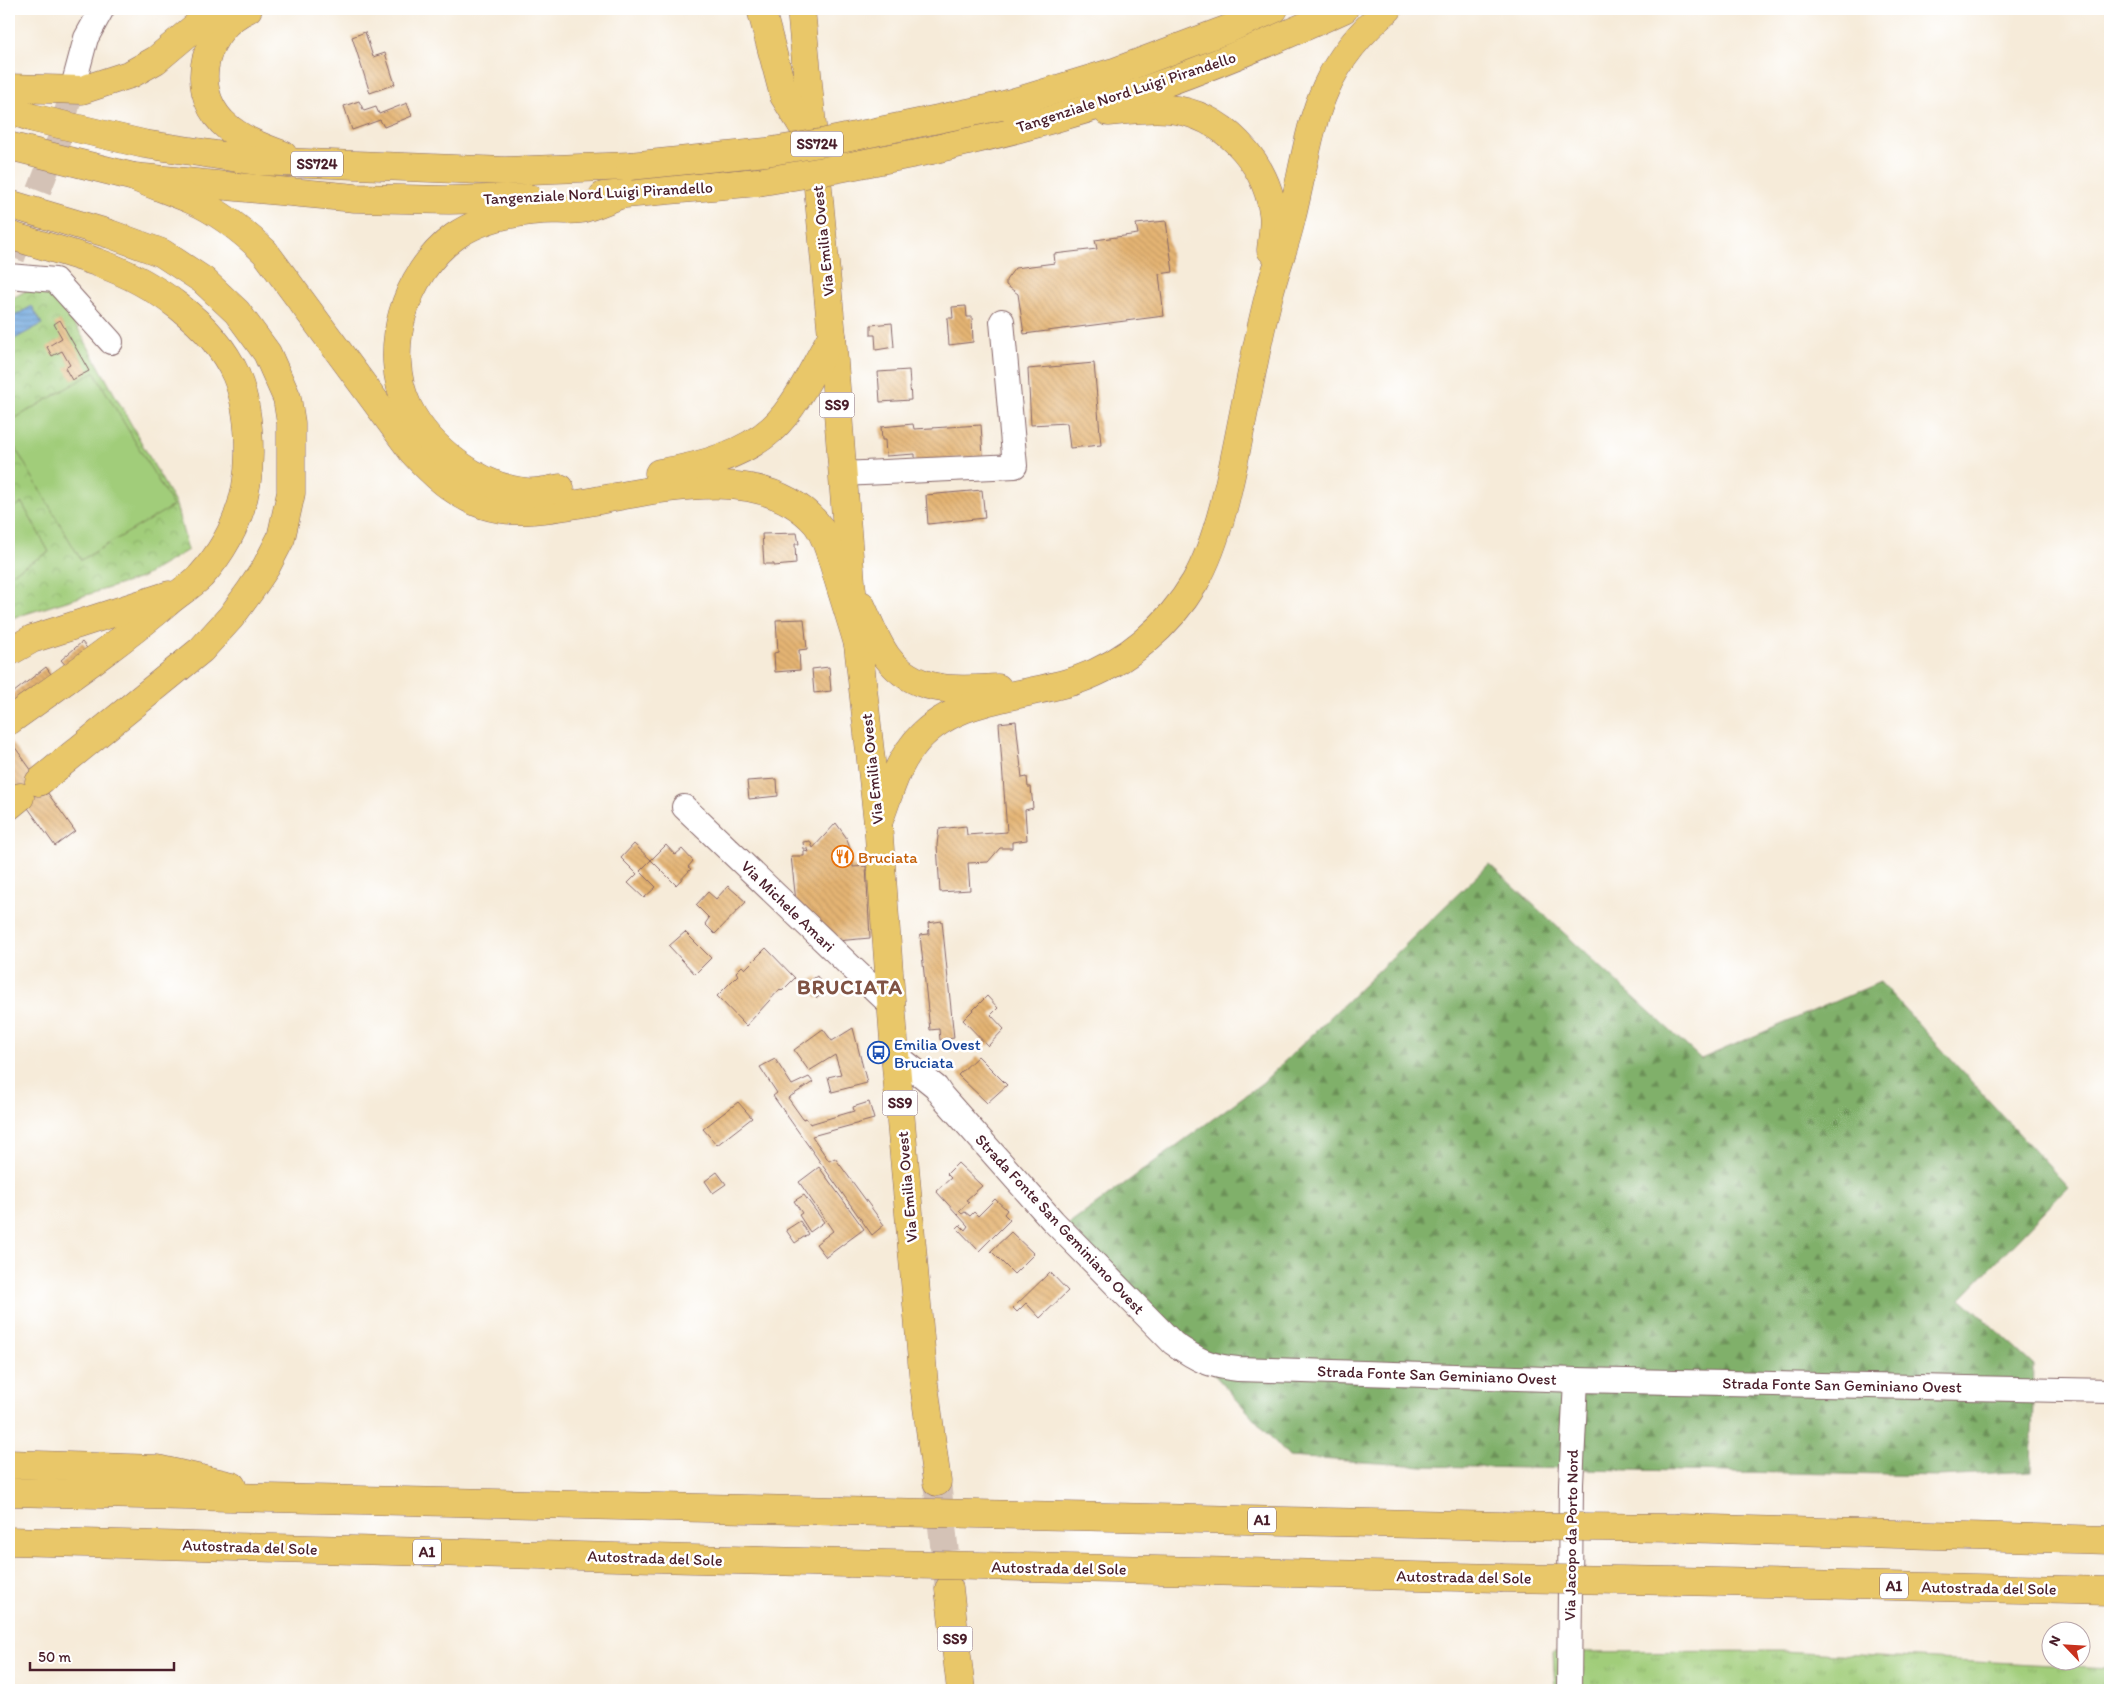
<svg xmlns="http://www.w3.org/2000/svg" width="2119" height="1699" font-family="Itim,sans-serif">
	<defs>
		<pattern id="grass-tufts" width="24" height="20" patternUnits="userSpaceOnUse" patternTransform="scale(1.25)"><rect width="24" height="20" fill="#a1cd7a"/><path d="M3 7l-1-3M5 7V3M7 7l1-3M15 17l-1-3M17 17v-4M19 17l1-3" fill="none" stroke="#8cb06a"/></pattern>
		<pattern id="forest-firs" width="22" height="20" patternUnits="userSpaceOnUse" patternTransform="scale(1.25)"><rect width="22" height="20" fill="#80b06a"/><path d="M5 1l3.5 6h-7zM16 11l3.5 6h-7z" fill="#6b8f57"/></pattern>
		<pattern id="park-crowns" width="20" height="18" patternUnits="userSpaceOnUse" patternTransform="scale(1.25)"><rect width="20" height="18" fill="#a1cd7a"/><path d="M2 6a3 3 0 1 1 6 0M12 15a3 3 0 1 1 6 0" fill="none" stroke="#8cb06a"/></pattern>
		<pattern id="water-rules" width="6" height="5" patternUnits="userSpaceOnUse" patternTransform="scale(1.25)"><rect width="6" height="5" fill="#6ea6dd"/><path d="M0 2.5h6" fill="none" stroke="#5c87b3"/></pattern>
		<pattern id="building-back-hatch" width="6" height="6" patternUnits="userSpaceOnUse" patternTransform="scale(1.25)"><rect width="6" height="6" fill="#e4b473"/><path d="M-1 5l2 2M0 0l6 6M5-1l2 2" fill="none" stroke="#c59a64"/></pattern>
	</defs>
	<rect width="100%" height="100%" fill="#fff"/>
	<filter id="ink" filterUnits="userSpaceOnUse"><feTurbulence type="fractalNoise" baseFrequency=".02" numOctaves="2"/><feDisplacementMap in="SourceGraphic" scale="10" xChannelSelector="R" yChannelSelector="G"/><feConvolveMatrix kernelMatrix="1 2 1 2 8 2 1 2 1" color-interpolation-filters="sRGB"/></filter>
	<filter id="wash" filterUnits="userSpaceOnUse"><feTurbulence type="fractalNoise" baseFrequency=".0096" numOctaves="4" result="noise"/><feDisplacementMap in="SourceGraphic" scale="20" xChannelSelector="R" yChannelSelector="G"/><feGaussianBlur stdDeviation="1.12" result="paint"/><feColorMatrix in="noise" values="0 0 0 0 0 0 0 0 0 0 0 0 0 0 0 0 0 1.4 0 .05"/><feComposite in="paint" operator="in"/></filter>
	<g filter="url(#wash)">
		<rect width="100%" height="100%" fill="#f6ebd9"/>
		<polygon fill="url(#grass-tufts)" stroke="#767652" points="1781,1651 2110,1668 2110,1690 1555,1690 1553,1652"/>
		<polygon fill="url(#forest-firs)" stroke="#65684a" points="1489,864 1701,1059 1880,982 2068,1187 1961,1298 2034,1365 2031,1471 1939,1476 1423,1466 1289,1457 1209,1369 1068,1225 1262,1083"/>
		<polygon fill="url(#park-crowns)" stroke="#767652" points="42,282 80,332 176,505 188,550 141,578 9,619 9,300"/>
		<g fill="#a1cd7a" stroke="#767652">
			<polygon points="94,372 173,506 81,560 9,437 9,422"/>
			<polygon points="22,503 49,552 9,575 9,510"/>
		</g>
		<polygon fill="url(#water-rules)" stroke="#5c6284" points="32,306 42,324 9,342 9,319"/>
		<g id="blocks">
			<g fill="url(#building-back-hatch)">
				<polygon points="365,32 373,57 385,53 395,84 370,93 352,37"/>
				<polygon points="359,101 364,111 376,107 379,114 407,103 412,116 384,127 380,120 352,130 344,106"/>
				<polygon points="1166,221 1173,272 1159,274 1164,316 1024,334 1018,294 1006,285 1006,280 1015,268 1055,263 1054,254 1097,249 1095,240 1138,234 1136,224"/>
				<polygon points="966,306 967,317 972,317 973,342 949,345 947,318 953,318 952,307"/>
				<polygon points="60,320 89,371 72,380 65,368 70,365 62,351 52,356 47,347 62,338 54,324"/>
				<polygon points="892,323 894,347 876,350 875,335 871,335 871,325"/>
				<polygon points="1094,363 1101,445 1070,448 1067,423 1031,425 1028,369"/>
				<polygon points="909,370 911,400 880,402 878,372"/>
				<polygon points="913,424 914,429 981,425 983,456 915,462 915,454 886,456 885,440 882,440 881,427"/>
				<polygon points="982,490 985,518 928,524 926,495"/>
				<polygon points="797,533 799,544 795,544 796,564 774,566 774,564 764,564 762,534"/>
				<polygon points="804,619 807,649 799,650 800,670 775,672 774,653 778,652 776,620"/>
				<polygon points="82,642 90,652 69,669 61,660"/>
				<polygon points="46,667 53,677 9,711 9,696"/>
				<polygon points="829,667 831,691 814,693 812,669"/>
				<polygon points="1016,721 1022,778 1027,777 1028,787 1031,787 1033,808 1025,810 1027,840 1012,842 1012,848 1000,848 988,862 968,863 970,890 940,892 937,845 939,829 966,826 967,835 1007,832 999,723"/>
				<polygon points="9,739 75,831 55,846 9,781"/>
				<polygon points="777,779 778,796 749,799 747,781"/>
				<polygon points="836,823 846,837 852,854 853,867 866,866 870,938 825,942 797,911 791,856 804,856 804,851 809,852 808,849 804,849 803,842 810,841 813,848"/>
				<polygon points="634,844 651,860 640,871 656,887 644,898 628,883 637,874 621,858"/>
				<polygon points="666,845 675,855 682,849 693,861 688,867 691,869 676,885 651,860"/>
				<polygon points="728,886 746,902 715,934 705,924 709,918 696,905 708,892 716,899"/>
				<polygon points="942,921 954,1038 940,1040 939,1029 930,1030 920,935 929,934 928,923"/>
				<polygon points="685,932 711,958 695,974 669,946"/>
				<polygon points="766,948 795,978 782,991 780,989 746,1026 717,996 738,975 736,972 742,966 745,969"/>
				<polygon points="817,976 826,991 817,998 807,983"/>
				<polygon points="987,996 998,1008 991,1015 1004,1029 988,1046 963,1020"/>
				<polygon points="853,1028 867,1083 832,1092 828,1077 841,1074 835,1055 809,1071 794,1050 823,1029 832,1041"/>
				<polygon points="978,1056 1007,1085 987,1103 958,1075"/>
				<polygon points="775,1059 792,1085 809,1077 813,1082 788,1098 803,1119 806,1118 810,1124 854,1111 853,1107 869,1102 874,1119 812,1136 829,1161 835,1158 884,1225 872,1235 773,1096 777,1093 760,1067"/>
				<polygon points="738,1102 752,1118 717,1145 703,1129"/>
				<polygon points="958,1163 982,1186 966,1200 969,1202 959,1211 962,1214 965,1212 970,1216 974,1212 978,1216 995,1199 1007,1210 1004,1214 1010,1220 979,1251 957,1228 960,1225 965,1230 968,1226 936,1191 951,1178 947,1174"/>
				<polygon points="819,1167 864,1229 826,1257 816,1244 833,1231 799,1182"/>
				<polygon points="717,1172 726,1184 713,1193 705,1181"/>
				<polygon points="804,1195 824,1222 810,1232 799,1215 802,1213 794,1201"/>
				<polygon points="800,1221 808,1234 795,1243 786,1230"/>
				<polygon points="1011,1232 1034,1254 1014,1274 991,1251"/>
				<polygon points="1050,1272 1068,1291 1040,1318 1026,1303 1017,1312 1013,1308"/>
			</g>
		</g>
	</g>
	<g filter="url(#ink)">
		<use href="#blocks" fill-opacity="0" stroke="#866668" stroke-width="1"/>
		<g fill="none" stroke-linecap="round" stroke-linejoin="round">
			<polyline stroke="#d4c2b6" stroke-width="24" stroke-dasharray="24 12" stroke-linecap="butt" points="13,258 59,139 75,79"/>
			<polyline stroke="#d4c2b6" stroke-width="28" stroke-dasharray="28 14" stroke-linecap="butt" points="937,1482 949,1589"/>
			<defs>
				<g id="minor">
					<polyline points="75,79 86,38 102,9"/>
					<polyline points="9,276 55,280 111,342"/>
					<polyline points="842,474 1015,466 1002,321"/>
					<polyline points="684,807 891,1005"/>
					<path d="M895 1054 936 1087 942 1096 1053 1221 1173 1343C1197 1360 1209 1366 1238 1369L1576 1380 2110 1391"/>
					<polyline points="1569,1690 1571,1484 1576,1380"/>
				</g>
				<g id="major">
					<polyline points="801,9 832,336 851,582 878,823 895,1054 924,1384 937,1482"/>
					<polyline points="949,1589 961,1690"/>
				</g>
				<g id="highway">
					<path d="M248 9C205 28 188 86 222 122 239 139 261 147 283 155"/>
					<polyline points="761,9 784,96 813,143"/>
					<polyline points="9,88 82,90 131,74 156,60 201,22 223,9"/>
					<polyline points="1001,106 1114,72 1228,29 1274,9"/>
					<polyline points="9,110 33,118 144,144 257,161 505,171 630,166"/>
					<path d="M1108 112C1127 110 1149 107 1169 109 1222 114 1265 160 1273 212 1275 224 1272 238 1271 250"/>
					<polyline points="9,146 134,177 258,189 355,198 449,200 528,198"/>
					<path d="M932 150C975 139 1018 130 1060 117 1158 89 1252 51 1344 9"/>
					<path d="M134 177C153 185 173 192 192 200 220 212 244 232 265 252L412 451C432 473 455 495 484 505 515 515 547 509 578 504 649 492 760 459 816 523 826 535 831 557 836 572 843 596 851 620 858 644"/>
					<polyline points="603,196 758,182"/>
					<polyline points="9,204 110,234 162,253 203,280 237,312 267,353 287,398 291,423 291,493 281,538 266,567 250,591 231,617 201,650 39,782"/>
					<path d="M9 235C39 245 69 252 99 263 151 281 213 323 236 375 246 399 249 427 249 453 249 500 233 540 201 576 191 586 177 594 166 604 116 646 62 683 9 721"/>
					<path d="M659 473C698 467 742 456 772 429 797 406 815 365 832 336"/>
					<path d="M560 488C549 490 538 493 526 492 480 488 428 448 408 407 381 350 405 273 454 237 479 219 513 212 543 210 556 209 569 211 581 209 594 206 608 199 620 195"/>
					<path d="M861 605C869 622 876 642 887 657 915 694 956 690 998 688"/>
					<polyline points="9,652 32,639 169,595"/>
					<polyline points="9,806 20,797"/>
					<path d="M878 823C888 798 895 768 912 747 949 696 1023 698 1077 680 1126 663 1169 626 1195 582 1225 530 1236 446 1249 387 1255 356 1261 326 1269 295 1275 270 1285 246 1291 220 1313 130 1311 74 1388 9"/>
					<polyline points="9,1464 157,1469 232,1486"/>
					<polyline points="9,1492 840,1511"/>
					<polyline points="1023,1515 1502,1526"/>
					<polyline points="1678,1528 2110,1540"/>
					<polyline points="9,1541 846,1563"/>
					<polyline points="1024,1567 1500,1578"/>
					<polyline points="1677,1581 2110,1591"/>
				</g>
			</defs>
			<use href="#minor" stroke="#866668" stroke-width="26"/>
			<use href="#major" stroke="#866668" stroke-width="29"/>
			<use href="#highway" stroke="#866668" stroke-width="29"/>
			<use href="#minor" stroke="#fff" stroke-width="24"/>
			<use href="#major" stroke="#e9c769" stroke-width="28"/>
			<use href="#highway" stroke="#e9c769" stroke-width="28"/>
			<defs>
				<g id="highway-bridge">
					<polyline points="630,166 766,152 826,142 1001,106"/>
					<polyline points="758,182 835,169 932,150"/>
					<polyline points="840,1511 1023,1515"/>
					<polyline points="1502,1526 1678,1528"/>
					<polyline points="846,1563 1024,1567"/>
					<polyline points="1500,1578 1677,1581"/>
				</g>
			</defs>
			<use href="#highway-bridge" stroke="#866668" stroke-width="29" stroke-linecap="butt"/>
			<use href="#highway-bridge" stroke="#e9c769" stroke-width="28"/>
		</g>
	</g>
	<defs>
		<symbol id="restaurant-ring" viewBox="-11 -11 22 22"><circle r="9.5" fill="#fff" stroke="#e8710a" stroke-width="1.5"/><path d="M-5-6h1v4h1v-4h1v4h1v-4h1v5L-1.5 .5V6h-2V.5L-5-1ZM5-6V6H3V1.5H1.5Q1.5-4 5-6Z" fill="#e8710a"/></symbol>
		<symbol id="bus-ring" viewBox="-11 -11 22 22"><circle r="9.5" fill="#fff" stroke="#1a4fb4" stroke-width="1.5"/><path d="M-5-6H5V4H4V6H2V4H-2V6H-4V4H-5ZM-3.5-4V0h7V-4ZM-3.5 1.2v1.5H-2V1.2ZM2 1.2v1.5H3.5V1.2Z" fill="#1a4fb4"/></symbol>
	</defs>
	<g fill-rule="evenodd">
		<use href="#restaurant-ring" x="830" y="844" width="25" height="25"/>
		<use href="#bus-ring" x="866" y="1040" width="25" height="25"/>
	</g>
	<g text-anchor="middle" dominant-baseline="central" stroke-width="5" stroke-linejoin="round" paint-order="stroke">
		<g fill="#fff" stroke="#80626b" stroke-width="1">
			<rect x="791" y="131.5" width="52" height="25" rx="4"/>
			<rect x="291" y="151.5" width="52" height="25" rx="4"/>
			<rect x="819.5" y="392.5" width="35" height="25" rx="4"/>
			<rect x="882.5" y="1090.5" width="35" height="25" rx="4"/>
			<rect x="1248" y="1507.5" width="28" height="25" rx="4"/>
			<rect x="413" y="1539.5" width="28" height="25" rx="4"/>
			<rect x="1880" y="1573.5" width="28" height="25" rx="4"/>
			<rect x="937.5" y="1626.5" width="35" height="25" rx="4"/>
		</g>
		<g font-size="15" font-weight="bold" fill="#4a1f2b">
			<text x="817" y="144">SS724</text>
			<text x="317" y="164">SS724</text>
			<text x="837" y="405">SS9</text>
			<text x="900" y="1103">SS9</text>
			<text x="1262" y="1520">A1</text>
			<text x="427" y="1552">A1</text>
			<text x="1894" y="1586">A1</text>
			<text x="955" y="1639">SS9</text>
		</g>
		<g font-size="16" fill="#4a1f2b" stroke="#fff">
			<text transform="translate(1126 92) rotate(-18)">Tangenziale Nord Luigi Pirandello</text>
			<text transform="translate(598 193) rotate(-3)">Tangenziale Nord Luigi Pirandello</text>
			<text transform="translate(823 241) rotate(-96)">Via Emilia Ovest</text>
			<text transform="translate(872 769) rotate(-96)">Via Emilia Ovest</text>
			<text transform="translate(788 906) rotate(44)">Via Michele Amari</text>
			<text transform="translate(907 1187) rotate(-95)">Via Emilia Ovest</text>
			<text transform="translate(1060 1224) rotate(47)">Strada Fonte San Geminiano Ovest</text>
			<text transform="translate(1437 1375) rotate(2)">Strada Fonte San Geminiano Ovest</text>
			<text transform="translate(1842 1385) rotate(1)">Strada Fonte San Geminiano Ovest</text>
			<text transform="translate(1571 1535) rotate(-89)">Via Jacopo da Porto Nord</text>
			<text transform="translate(250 1547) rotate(2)">Autostrada del Sole</text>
			<text transform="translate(655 1558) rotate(2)">Autostrada del Sole</text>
			<text transform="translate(1059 1568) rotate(1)">Autostrada del Sole</text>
			<text transform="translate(1464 1577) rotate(1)">Autostrada del Sole</text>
			<text transform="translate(1989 1588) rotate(1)">Autostrada del Sole</text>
		</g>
		<g font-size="16" fill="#c56008" stroke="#fff" text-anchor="start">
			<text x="858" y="857">Bruciata</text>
		</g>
		<g font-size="16" fill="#164399" stroke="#fff" text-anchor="start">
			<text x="894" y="1044">Emilia Ovest<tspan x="894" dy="18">Bruciata</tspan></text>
		</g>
		<g font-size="21" font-weight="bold" letter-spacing="1" fill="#805344" stroke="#fff">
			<text x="850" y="986">BRUCIATA</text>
		</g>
	</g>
	<rect width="2119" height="1699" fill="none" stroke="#fff" stroke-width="30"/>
	<g transform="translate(2066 1646) rotate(295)"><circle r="24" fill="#ffffff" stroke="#b7a5aa"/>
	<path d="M0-4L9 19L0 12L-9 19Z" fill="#c8321e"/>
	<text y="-8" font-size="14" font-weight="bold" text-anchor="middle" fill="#4a1f2b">N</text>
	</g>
	<path d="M30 1662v8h144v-8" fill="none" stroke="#4a1f2b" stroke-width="2.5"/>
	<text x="38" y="1662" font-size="15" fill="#4a1f2b" stroke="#ffffff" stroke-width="4" paint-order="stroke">50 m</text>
</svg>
